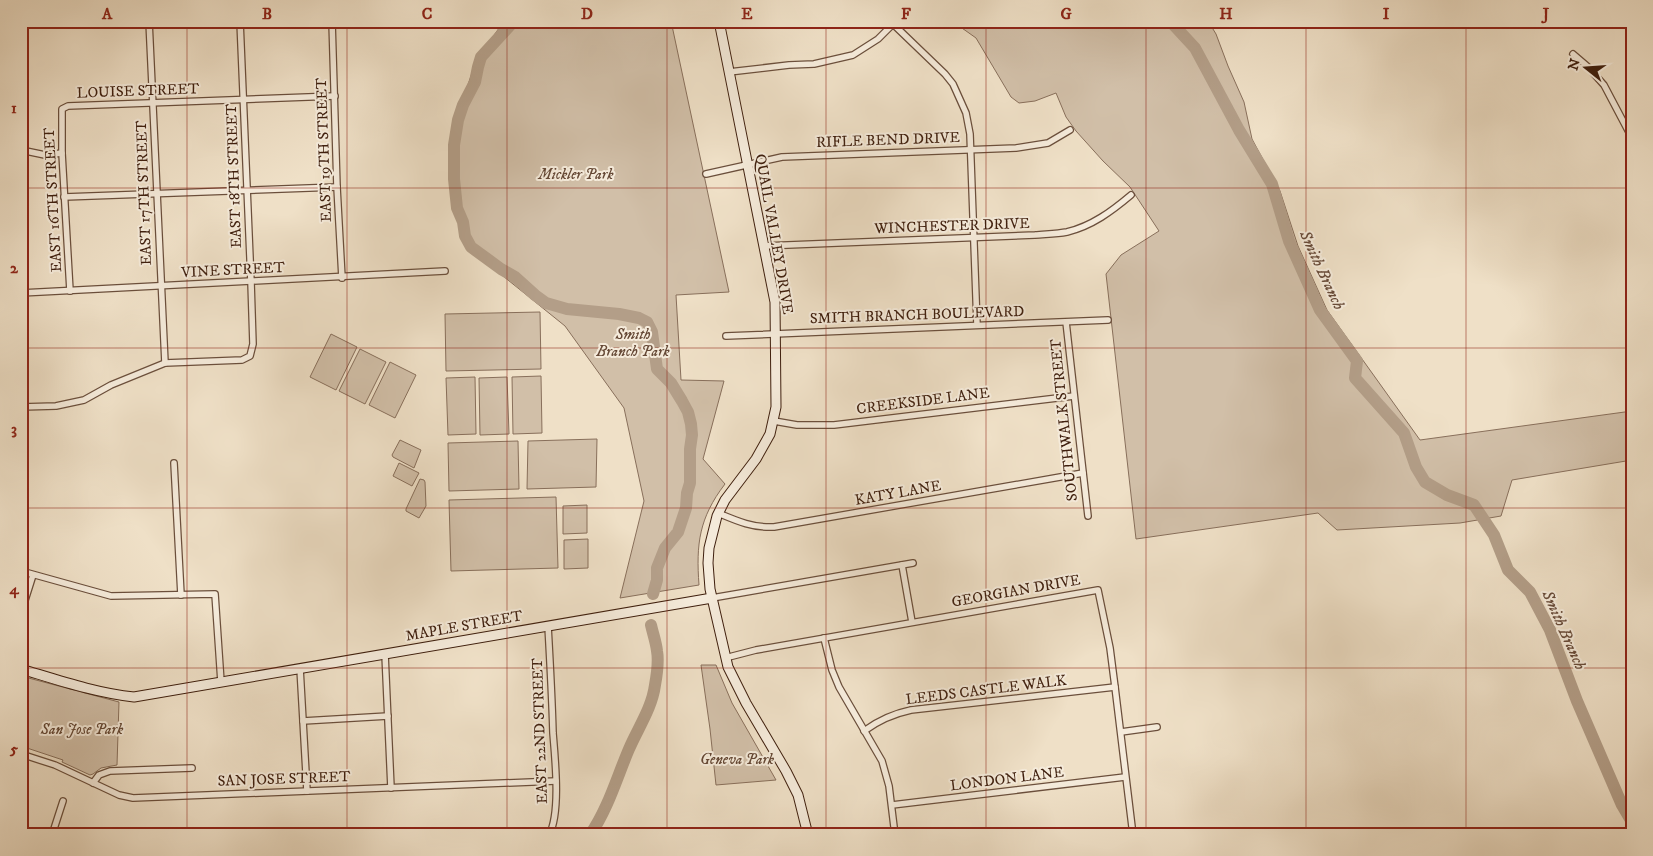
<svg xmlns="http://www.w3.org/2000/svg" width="1653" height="856" font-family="'IM FELL DW Pica',serif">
	<rect width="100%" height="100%" fill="#efe0c7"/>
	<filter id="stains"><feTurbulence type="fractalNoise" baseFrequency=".004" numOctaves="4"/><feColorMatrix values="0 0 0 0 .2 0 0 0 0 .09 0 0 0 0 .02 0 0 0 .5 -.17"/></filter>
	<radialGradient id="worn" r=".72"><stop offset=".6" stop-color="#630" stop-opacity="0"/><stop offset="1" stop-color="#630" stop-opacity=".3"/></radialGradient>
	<g fill="#d1bfa8" stroke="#886f5b">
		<path d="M504 21H671L729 292 676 295 681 380 724 381 703 459 725 484C699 518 696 544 699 585L620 598 644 501 624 408 565 326 472 251 456 215 451 178 454 126 476 61Z"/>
		<polygon points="952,21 1208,21 1216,34 1228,66 1244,102 1252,139 1280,191 1298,246 1327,310 1420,440 1632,411 1632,460 1512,480 1501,516 1460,523 1337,530 1318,513 1136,539 1106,274 1121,255 1159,231 1130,187 1103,161 1076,131 1066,117 1056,93 1035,101 1019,103 1011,97 976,38"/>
		<polygon points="540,312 541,369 446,371 445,314"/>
		<polygon points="331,334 357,347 336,390 310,377"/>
		<polygon points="360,349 386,362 365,404 339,391"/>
		<polygon points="390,362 416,375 395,418 369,405"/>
		<polygon points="541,376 542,433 513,434 512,377"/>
		<polygon points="475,377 476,434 448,435 446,378"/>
		<polygon points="507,377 509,434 480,435 479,378"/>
		<polygon points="597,439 596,487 527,489 528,441"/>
		<polygon points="400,440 421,450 414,468 393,457 392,455"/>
		<polygon points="518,441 519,489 449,491 448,443"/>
		<polygon points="399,463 419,473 412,486 393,476"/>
		<polygon points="420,479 424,480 425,482 426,506 419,518 406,511 406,509"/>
		<polygon points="556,497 558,568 451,571 449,500"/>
		<polygon points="587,505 587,533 563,534 563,506"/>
		<polygon points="588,539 588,568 564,569 564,540"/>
		<polygon points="701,665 716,665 732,703 776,780 716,785 710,729"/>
		<polygon points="21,676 119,702 117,765 101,768 93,774 90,775 62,762 63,760 21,746"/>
	</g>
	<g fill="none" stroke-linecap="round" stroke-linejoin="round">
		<g stroke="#b39e88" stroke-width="12">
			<polyline points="514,21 481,57 478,67 475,82 463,105 458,120 454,145 454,179 457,208 463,222 465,236 471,247 501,269 515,277 535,295 546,303 567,309 619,314 639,318 647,322 652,332 657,369 671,383 682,401 688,412 691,424 692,435 690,449 690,483 687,493 686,508 678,532 665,548 657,568 657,580 653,594"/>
			<polyline points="1170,21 1195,48 1239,130 1272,184 1289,241 1320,310 1357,361 1355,378 1404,433 1416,467 1425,482 1447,495 1474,505 1494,535 1508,570 1530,592 1550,630 1577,701 1622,805 1632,822"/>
			<path d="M590 835C608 809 617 777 629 749 638 728 652 708 655 685 657 674 659 662 657 651 656 642 653 634 651 625"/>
		</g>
		<defs>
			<g id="street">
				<polyline points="149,21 165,363"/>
				<polyline points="332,21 337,187 342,278"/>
				<polyline points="893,24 945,74 953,84 966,113 970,134 977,325"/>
				<polyline points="1573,54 1587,66 1604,85 1632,138"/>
				<polyline points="729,72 789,65 814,64 853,55 878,39 896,21"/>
				<polyline points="21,150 45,155 62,153"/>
				<polyline points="706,174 782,157 1016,148 1048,143 1070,130"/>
				<polyline points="64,197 337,187"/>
				<path d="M763 246 1035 235C1045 234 1056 234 1067 232 1092 226 1112 211 1131 195"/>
				<polyline points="1630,250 1632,250"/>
				<polyline points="70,291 62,153 62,109 68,106 335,96"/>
				<polyline points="21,293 445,271"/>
				<polyline points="1066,322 1088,516"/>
				<polyline points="726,336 1108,320"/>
				<polyline points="21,407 56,406 84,400 111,385 165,363 242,360 250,356 253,344 251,282 240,21"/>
				<polyline points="774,421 797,425 834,425 1074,396"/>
				<polyline points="174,463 181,595"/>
				<path d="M718 513C737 521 753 528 774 527L1083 473"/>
				<polyline points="902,565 912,622"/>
				<polyline points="21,571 111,596 215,594 221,682"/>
				<polyline points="712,598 913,563"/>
				<polyline points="21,613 33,575"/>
				<path d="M548 626C550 661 552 697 553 733 555 758 561 813 549 835"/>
				<polyline points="824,638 832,670 839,687 882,761 889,786 895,835"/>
				<polyline points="385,654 391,788"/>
				<polyline points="725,658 756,650 1098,590 1110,648 1115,687 1133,835"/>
				<polyline points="300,668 307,791"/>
				<polyline points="303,721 388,716"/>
				<path d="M864 731C879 720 892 714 911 710L1115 687"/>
				<polyline points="1121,732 1157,727"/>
				<polyline points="21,754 55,765 119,795 133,798 556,781"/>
				<polyline points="93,783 99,775 110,771 192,768"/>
				<polyline points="892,805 1125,777"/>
				<polyline points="52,835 63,801"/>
			</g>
			<g id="secondary">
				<polyline points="719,21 775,302 776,407 770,434 756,459 725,500 717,516 709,548 708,563 710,589 728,667 746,703 786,771 798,795 808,835"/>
				<path d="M21 669C58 680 96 693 134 697L712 598"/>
			</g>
		</defs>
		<use href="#street" stroke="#6b4f3c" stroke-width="8"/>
		<use href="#secondary" stroke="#3f1f0e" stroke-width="11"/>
		<use href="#street" stroke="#f5ebdb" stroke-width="5.5"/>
		<use href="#secondary" stroke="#f5ebdb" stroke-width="9"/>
	</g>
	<path fill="none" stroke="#8f2418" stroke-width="1" stroke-opacity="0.55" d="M187 21V835M347 21V835M507 21V835M667 21V835M826 21V835M986 21V835M1146 21V835M1306 21V835M1466 21V835M21 188H1632M21 348H1632M21 508H1632M21 668H1632"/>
	<g text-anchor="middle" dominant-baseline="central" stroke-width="4" stroke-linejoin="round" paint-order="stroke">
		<g font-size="15" fill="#3f1f0e" stroke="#f5ebdb">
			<text transform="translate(138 91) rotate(-2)">LOUISE STREET</text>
			<text transform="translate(888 140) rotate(-2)">RIFLE BEND DRIVE</text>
			<text transform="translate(324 150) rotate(-92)">EAST 19TH STREET</text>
			<text transform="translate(234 176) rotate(-92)">EAST 18TH STREET</text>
			<text transform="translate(144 193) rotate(-92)">EAST 17TH STREET</text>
			<text transform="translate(53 200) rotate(-93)">EAST 16TH STREET</text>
			<text transform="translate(952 226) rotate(-2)">WINCHESTER DRIVE</text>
			<text transform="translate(774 234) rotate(80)">QUAIL VALLEY DRIVE</text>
			<text transform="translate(233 270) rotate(-3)">VINE STREET</text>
			<text transform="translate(917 315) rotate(-2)">SMITH BRANCH BOULEVARD</text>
			<text transform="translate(923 401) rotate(-7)">CREEKSIDE LANE</text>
			<text transform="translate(1064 420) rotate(-96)">SOUTHWALK STREET</text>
			<text transform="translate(898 493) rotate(-10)">KATY LANE</text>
			<text transform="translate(1016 591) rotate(-10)">GEORGIAN DRIVE</text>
			<text transform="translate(464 626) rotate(-10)">MAPLE STREET</text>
			<text transform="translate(986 690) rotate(-7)">LEEDS CASTLE WALK</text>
			<text transform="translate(540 731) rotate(-92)">EAST 22ND STREET</text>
			<text transform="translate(284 779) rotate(-2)">SAN JOSE STREET</text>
			<text transform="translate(1007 779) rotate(-7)">LONDON LANE</text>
		</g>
		<g font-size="15" font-style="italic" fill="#644734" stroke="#f5ebdb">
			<text x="576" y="174">Mickler Park</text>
			<text x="633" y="334">Smith<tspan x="633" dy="17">Branch Park</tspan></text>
			<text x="82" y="729">San Jose Park</text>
			<text x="737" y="759">Geneva Park</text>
		</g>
		<g font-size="16" font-style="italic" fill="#684b39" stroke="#f5ebdb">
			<text transform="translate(1322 270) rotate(65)">Smith Branch</text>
			<text transform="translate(1564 630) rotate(66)">Smith Branch</text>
		</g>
	</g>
	<rect width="1653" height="856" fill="none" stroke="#efe0c7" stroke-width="55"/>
	<g transform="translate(1586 68) rotate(287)" stroke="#f5ebdb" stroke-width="4" paint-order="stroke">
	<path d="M0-4L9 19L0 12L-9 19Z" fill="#3f1f0e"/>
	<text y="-8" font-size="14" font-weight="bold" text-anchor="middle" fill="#3f1f0e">N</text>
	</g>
	<rect x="28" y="28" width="1598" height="800" fill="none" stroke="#8f2418" stroke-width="2"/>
	<g font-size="16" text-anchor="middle" font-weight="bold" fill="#8f2418">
		<text x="107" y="19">A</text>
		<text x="267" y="19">B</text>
		<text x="427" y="19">C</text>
		<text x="587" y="19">D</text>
		<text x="747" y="19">E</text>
		<text x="906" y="19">F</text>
		<text x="1066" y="19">G</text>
		<text x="1226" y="19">H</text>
		<text x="1386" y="19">I</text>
		<text x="1546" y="19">J</text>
		<text x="14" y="113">1</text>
		<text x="14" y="273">2</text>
		<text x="14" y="434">3</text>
		<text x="14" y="594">4</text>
		<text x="14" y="754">5</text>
	</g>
	<rect width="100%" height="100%" filter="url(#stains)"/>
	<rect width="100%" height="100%" fill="url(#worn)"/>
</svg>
